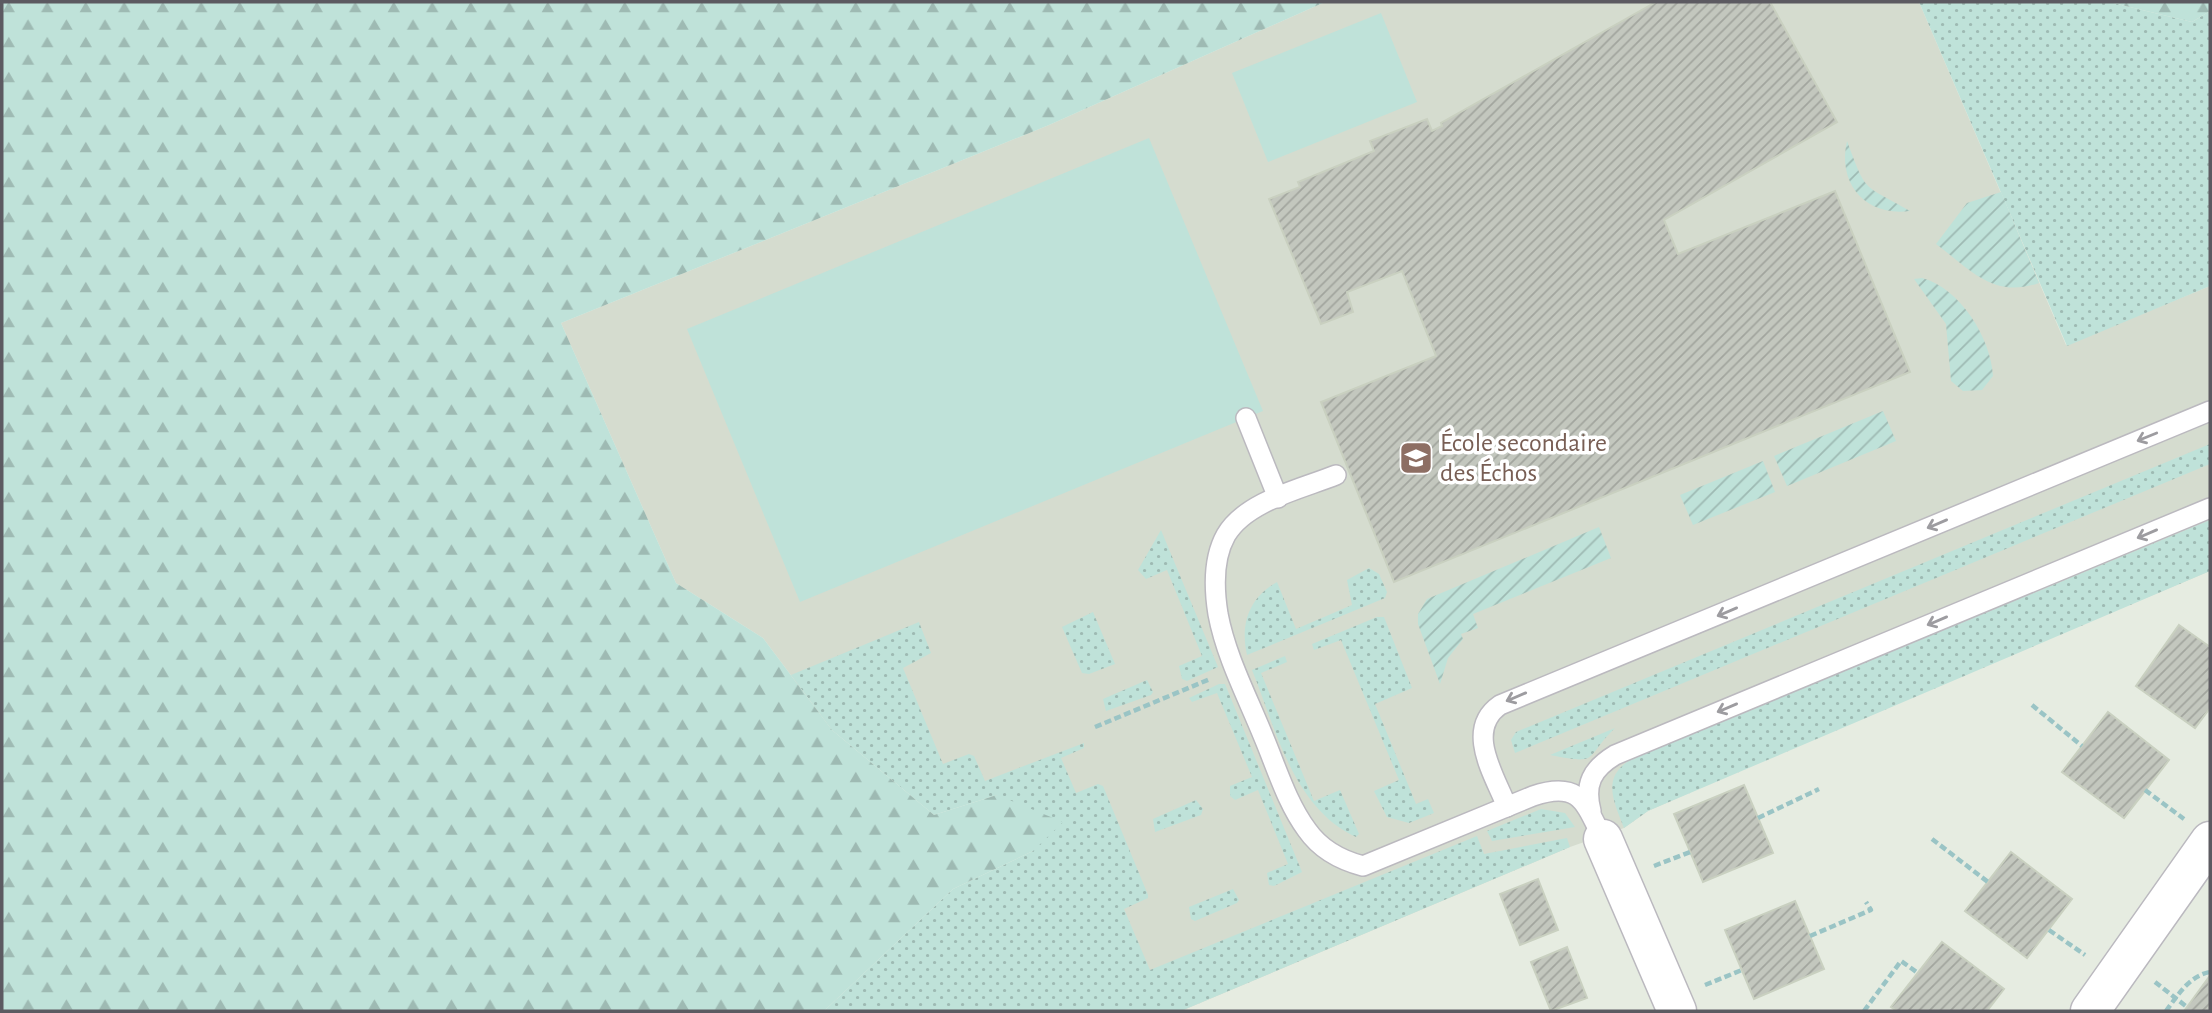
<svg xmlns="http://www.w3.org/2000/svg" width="2212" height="1013" font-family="'Alegreya Sans',sans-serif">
	<defs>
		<pattern id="grass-dots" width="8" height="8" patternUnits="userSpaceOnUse" patternTransform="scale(1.75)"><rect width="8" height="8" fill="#bfe2d9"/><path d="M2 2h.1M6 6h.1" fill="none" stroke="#9ebab3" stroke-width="1.8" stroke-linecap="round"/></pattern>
		<pattern id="forest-firs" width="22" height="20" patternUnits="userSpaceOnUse" patternTransform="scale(1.75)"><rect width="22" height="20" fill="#bfe2d9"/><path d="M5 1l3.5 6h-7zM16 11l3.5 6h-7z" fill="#9ebab3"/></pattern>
		<pattern id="garden-furrows" width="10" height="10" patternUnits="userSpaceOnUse" patternTransform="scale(1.75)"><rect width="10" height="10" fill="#bfe2d9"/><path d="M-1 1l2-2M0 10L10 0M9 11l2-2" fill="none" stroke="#9ebab3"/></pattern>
		<pattern id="building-hatch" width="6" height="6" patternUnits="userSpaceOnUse" patternTransform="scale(1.75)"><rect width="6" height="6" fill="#c3c7be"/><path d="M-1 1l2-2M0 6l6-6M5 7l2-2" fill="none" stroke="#a2a59e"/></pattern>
	</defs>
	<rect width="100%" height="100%" fill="#e6ece1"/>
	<polygon fill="#d5dccf" points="1325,2 1919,2 2066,345 2210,286 2210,571 1843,725 1648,811 1624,828 1570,847 1181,1011 1118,1011 1063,822 862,752 832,730 763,638 676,583 561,323 1049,125"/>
	<g fill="url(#grass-dots)">
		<polygon points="1919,2 2109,2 2192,22 2210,11 2210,286 2067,346"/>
		<polygon points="2210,444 2210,464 1515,753 1511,740 1516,732"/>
		<path d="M2210 520V571L1648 811 1624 828C1614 802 1601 778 1630 760Z"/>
		<polygon points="1161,530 1218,667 1187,681 1182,679 1179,666 1202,656 1167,570 1146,579 1138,570"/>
		<path d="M1369 568 1379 574 1387 592 1385 598 1247 655C1240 624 1249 598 1277 582L1296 629 1352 605 1347 580Z"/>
		<polygon points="1093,612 1115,664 1089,674 1082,673 1062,627"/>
		<polygon points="1377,617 1384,617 1412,688 1375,704 1416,804 1428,799 1434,813 1409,823 1387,817 1374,791 1399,780 1341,640 1314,650 1312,644"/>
		<polygon points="919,622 931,653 903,668 943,764 969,754 974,756 985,781 1084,743 1084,748 1061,758 1076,793 1098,784 1103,786 1148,895 1148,898 1124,909 1150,970 1477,836 1484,854 1567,838 1570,847 1181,1011 824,1011 953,889 1033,851 997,795 934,815 832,730 791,675"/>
		<path d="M1285 656 1287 662 1261 673 1314 801 1340 790 1359 834 1356 837C1293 808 1276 729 1252 670Z"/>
		<polygon points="1147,680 1153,692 1151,695 1106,711 1103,699"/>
		<polygon points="1219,684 1225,684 1302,872 1274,886 1269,885 1267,873 1288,864 1258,790 1235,800 1230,796 1230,786 1252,777 1217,693 1192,702 1189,698"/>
		<path d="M1615 728C1583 759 1601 765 1550 755Z"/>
		<polygon points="1196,800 1203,809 1201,815 1155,832 1153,819"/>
		<polygon points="1541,809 1565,813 1575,827 1492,841 1487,831"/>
		<polygon points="1233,889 1239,900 1237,903 1195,921 1191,919 1189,907"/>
	</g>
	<g fill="url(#forest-firs)">
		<polygon points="2,2 1325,2 1049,125 561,323 676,583 763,638 832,730 934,815 997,795 1063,822 1033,851 953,889 824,1011 2,1011"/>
		<polygon points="2109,2 2210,2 2210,11 2192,22"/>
	</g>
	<g fill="url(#garden-furrows)">
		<path d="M1847 141C1867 195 1862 183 1910 211 1866 217 1837 184 1847 141Z"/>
		<path d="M2001 192 2039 283C1993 299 1971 270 1936 244L1967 203Z"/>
		<path d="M1922 278C1960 288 1991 338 1993 376L1982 390 1963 391 1951 381 1946 324 1914 279Z"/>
		<polygon points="1883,411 1896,441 1787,486 1774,456"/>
		<polygon points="1763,461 1775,492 1693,525 1680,495"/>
		<polygon points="1599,527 1611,558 1473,614 1478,628 1461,634 1463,639 1448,658 1440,684 1418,624 1418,614 1427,599"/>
	</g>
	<g fill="#bfe2d9">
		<polygon points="1381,13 1417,102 1268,162 1232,73"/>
		<polygon points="1149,138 1263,411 800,602 687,329"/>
	</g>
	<g fill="url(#building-hatch)" stroke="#c9d0c0" stroke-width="2">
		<polygon points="1656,2 1770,2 1837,122 1664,220 1678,254 1835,191 1910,372 1394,582 1321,402 1436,356 1402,271 1347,292 1353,312 1321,324 1269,199 1300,187 1298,182 1374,151 1370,141 1427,119 1432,131 1442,126 1441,123"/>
		<polygon points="2179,625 2210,647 2210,708 2195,728 2136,686"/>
		<polygon points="2108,712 2169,760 2124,818 2062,772"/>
		<polygon points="1744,785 1773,853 1703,882 1674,814"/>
		<polygon points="2011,852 2072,899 2027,958 1965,911"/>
		<polygon points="1538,879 1558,930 1520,945 1500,894"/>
		<polygon points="1795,901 1824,969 1754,999 1725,930"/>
		<polygon points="1942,942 2004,989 1987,1011 1897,1011 1891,1007"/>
		<polygon points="1567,947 1587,998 1551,1011 1531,962"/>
		<polygon points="2209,977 2210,1011 2184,1011 2187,1007"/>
	</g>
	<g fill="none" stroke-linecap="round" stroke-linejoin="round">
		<defs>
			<g id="lane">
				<polyline points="1246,418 1278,498"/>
				<path d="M1336 475C1301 489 1246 501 1226 535 1213 558 1214 589 1218 614 1226 657 1248 698 1264 738 1277 769 1287 803 1307 830 1321 850 1340 860 1363 866L1533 796C1580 780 1585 803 1603 839"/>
				<path d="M1507 807C1495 776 1464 730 1500 705L2210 411"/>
				<path d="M1591 811C1584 784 1592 769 1615 755L2210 508"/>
			</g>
			<g id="street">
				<polyline points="1603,839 1677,1011"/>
				<polyline points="2090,1011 2210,841"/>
			</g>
		</defs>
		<use href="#lane" stroke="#bbb9bf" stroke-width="22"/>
		<use href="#street" stroke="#bbb9bf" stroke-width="41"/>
		<g stroke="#9ac4c5" stroke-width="4.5" stroke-dasharray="7 3.5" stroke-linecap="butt">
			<polyline points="2032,705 2082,746"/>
			<polyline points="1095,727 1210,679"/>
			<polyline points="2145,790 2184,819"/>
			<polyline points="1758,818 1819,789"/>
			<polyline points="1932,839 1988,882"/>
			<polyline points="1654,866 1690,852"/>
			<polyline points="2049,930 2085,955"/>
			<polyline points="1810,936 1871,910 1866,902"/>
			<polyline points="2155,982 2187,1007"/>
			<polyline points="1705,985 1742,970"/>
			<polyline points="1864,1011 1901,961 1918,973"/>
			<path d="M2166 1011C2178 995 2189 976 2210 972"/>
		</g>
		<use href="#lane" stroke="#fff" stroke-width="19"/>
		<use href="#street" stroke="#fff" stroke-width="38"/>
	</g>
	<defs><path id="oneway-shaft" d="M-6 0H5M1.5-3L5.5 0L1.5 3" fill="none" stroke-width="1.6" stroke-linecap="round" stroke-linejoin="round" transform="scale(1.75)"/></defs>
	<g stroke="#9d9ca0">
		<use href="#oneway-shaft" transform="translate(2147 437) rotate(158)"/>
		<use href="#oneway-shaft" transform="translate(1937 524) rotate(157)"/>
		<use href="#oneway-shaft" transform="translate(2147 534) rotate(157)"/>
		<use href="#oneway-shaft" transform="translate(1727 612) rotate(157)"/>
		<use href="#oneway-shaft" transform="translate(1937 621) rotate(157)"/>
		<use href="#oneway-shaft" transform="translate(1516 697) rotate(157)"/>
		<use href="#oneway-shaft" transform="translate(1727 708) rotate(157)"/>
	</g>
	<defs>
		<symbol id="school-square" viewBox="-11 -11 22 22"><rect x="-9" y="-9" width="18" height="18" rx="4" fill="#8d6e63" stroke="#fff"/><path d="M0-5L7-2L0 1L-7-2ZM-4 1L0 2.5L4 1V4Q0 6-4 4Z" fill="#fff"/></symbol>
	</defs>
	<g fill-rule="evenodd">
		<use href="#school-square" x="1397" y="439" width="38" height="38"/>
	</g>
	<g text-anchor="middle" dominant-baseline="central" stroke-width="7" stroke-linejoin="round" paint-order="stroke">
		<g font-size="26" fill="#785e54" stroke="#fff" text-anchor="start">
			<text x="1440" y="443">École secondaire<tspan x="1440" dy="30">des Échos</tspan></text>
		</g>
	</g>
	<rect width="2212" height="1013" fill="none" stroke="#5c5a61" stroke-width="7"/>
</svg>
